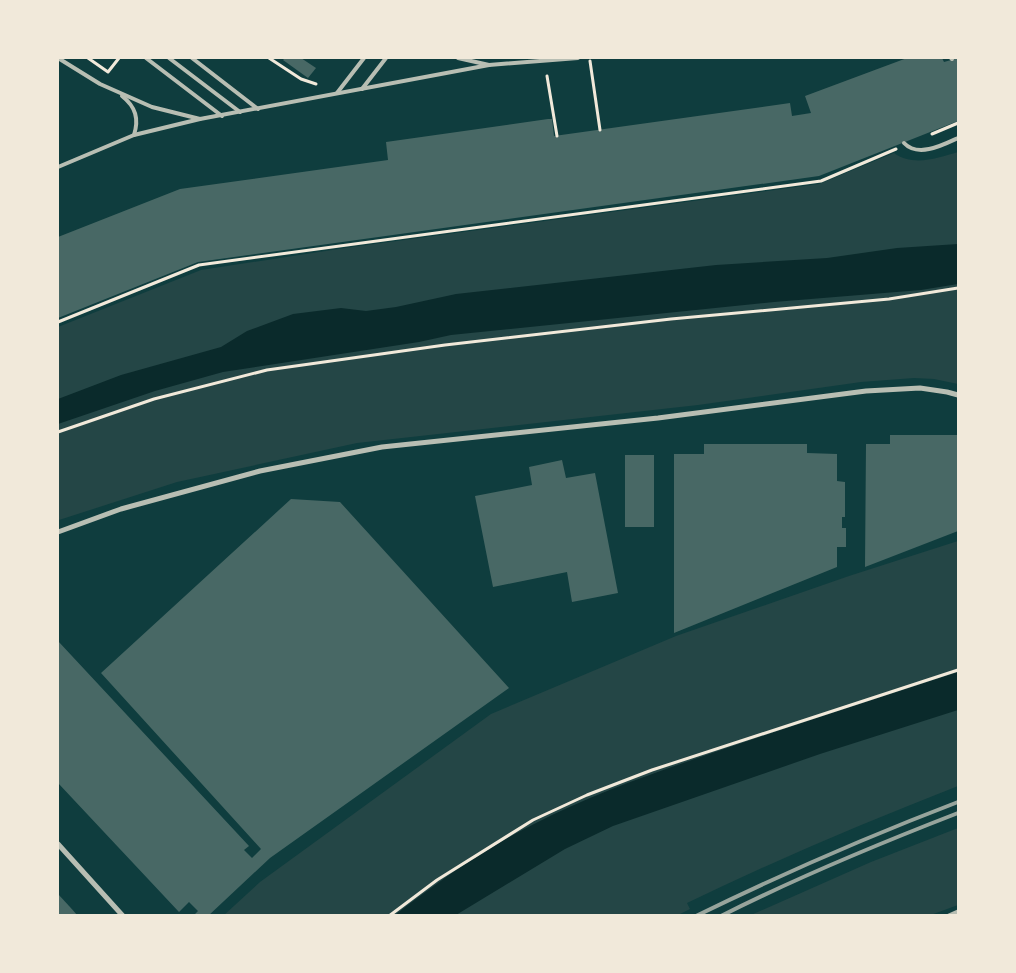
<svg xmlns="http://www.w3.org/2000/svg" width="1016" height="973" font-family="Cabin,sans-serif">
	<rect width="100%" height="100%" fill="#0f3d3e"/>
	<g fill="#244646">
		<path d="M958 152V384L934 379 914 378 861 382 698 405 357 443 177 482 59 520 58 327 201 270 345 248 819 184 894 153C913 167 938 158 958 152Z"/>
		<path d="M958 541V786C866 822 776 860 687 903L690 909 678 915 223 916 260 882 491 714 676 636 849 576Z"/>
		<polygon points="958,828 958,905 928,916 751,915 871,862"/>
	</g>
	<g fill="#0a2a2b">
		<polygon points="958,244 958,284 921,290 774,302 451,335 419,342 223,372 155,391 58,424 58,399 121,375 221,347 247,331 293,314 341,308 366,311 396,307 456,294 716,265 827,258 897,248"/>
		<path d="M958 672V710L820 754 613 826 565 849 456 915H395C438 882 485 848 534 824 594 793 657 772 721 750 800 723 879 698 958 672Z"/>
	</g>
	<g fill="#486865">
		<polygon points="285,58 301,58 316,68 308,78 283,60"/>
		<polygon points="907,58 942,58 944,62 958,58 958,95 957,95 958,99 958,121 819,176 198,262 58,318 58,237 180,189 388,160 386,142 548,119 552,119 554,136 790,103 792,116 811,113 805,96"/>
		<polygon points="890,435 958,435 958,531 865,567 866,444 890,444"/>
		<polygon points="704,444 807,444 807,453 837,454 837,481 845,482 845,517 842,517 842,528 846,528 846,547 837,547 837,567 674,633 674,454 704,454"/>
		<rect x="625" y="455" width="29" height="72"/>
		<polygon points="562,460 566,478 595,473 618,593 572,602 567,572 493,587 475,496 532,485 529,467"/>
		<polygon points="291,499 340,502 509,688 270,858 208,916 196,916 195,914 198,911 189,902 179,912 58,783 58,641 249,846 244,850 252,858 261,849 101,673"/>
		<polygon points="58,894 70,907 78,916 58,916"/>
	</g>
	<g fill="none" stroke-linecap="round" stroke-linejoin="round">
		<g stroke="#f1e9da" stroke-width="3">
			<polyline points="88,58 108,72 119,58"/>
			<polyline points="269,58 301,79 316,84"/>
			<polyline points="590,61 600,130"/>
			<polyline points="547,76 557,136"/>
			<polyline points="932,134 958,123"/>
			<polyline points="58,322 199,265 821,181 896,149"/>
			<polyline points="58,432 154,399 267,370 445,345 671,319 889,299 958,288"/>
			<polyline points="389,916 437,880 533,820 587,795 652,770 958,670"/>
		</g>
		<g stroke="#b8beb3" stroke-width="4">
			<polyline points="58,58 100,84 152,107 200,119 489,65"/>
			<polyline points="146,58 222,116"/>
			<polyline points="169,58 240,112"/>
			<polyline points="192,58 258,109"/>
			<polyline points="458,58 489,65 578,58"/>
			<polyline points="951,58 952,59"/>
			<polyline points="362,89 386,58"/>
			<polyline points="337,93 364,58"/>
			<path d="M122 96C136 107 139 119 134 135"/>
			<path d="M904 143C918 158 943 145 958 138"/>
			<polyline points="58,167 134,135 200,119"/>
		</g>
		<g stroke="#b8beb3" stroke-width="5">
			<polyline points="58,532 121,509 260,471 382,447 658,418 866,391 920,388 947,392 958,395"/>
			<polyline points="58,844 123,916"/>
			<polyline points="949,916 958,912"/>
		</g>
		<g stroke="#97a49c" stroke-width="4">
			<path d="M696 916C782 874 869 836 958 802"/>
			<path d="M721 916C798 877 878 844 958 813"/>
		</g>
	</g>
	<rect width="1016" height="973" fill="none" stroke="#f1e9da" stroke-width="118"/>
</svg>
